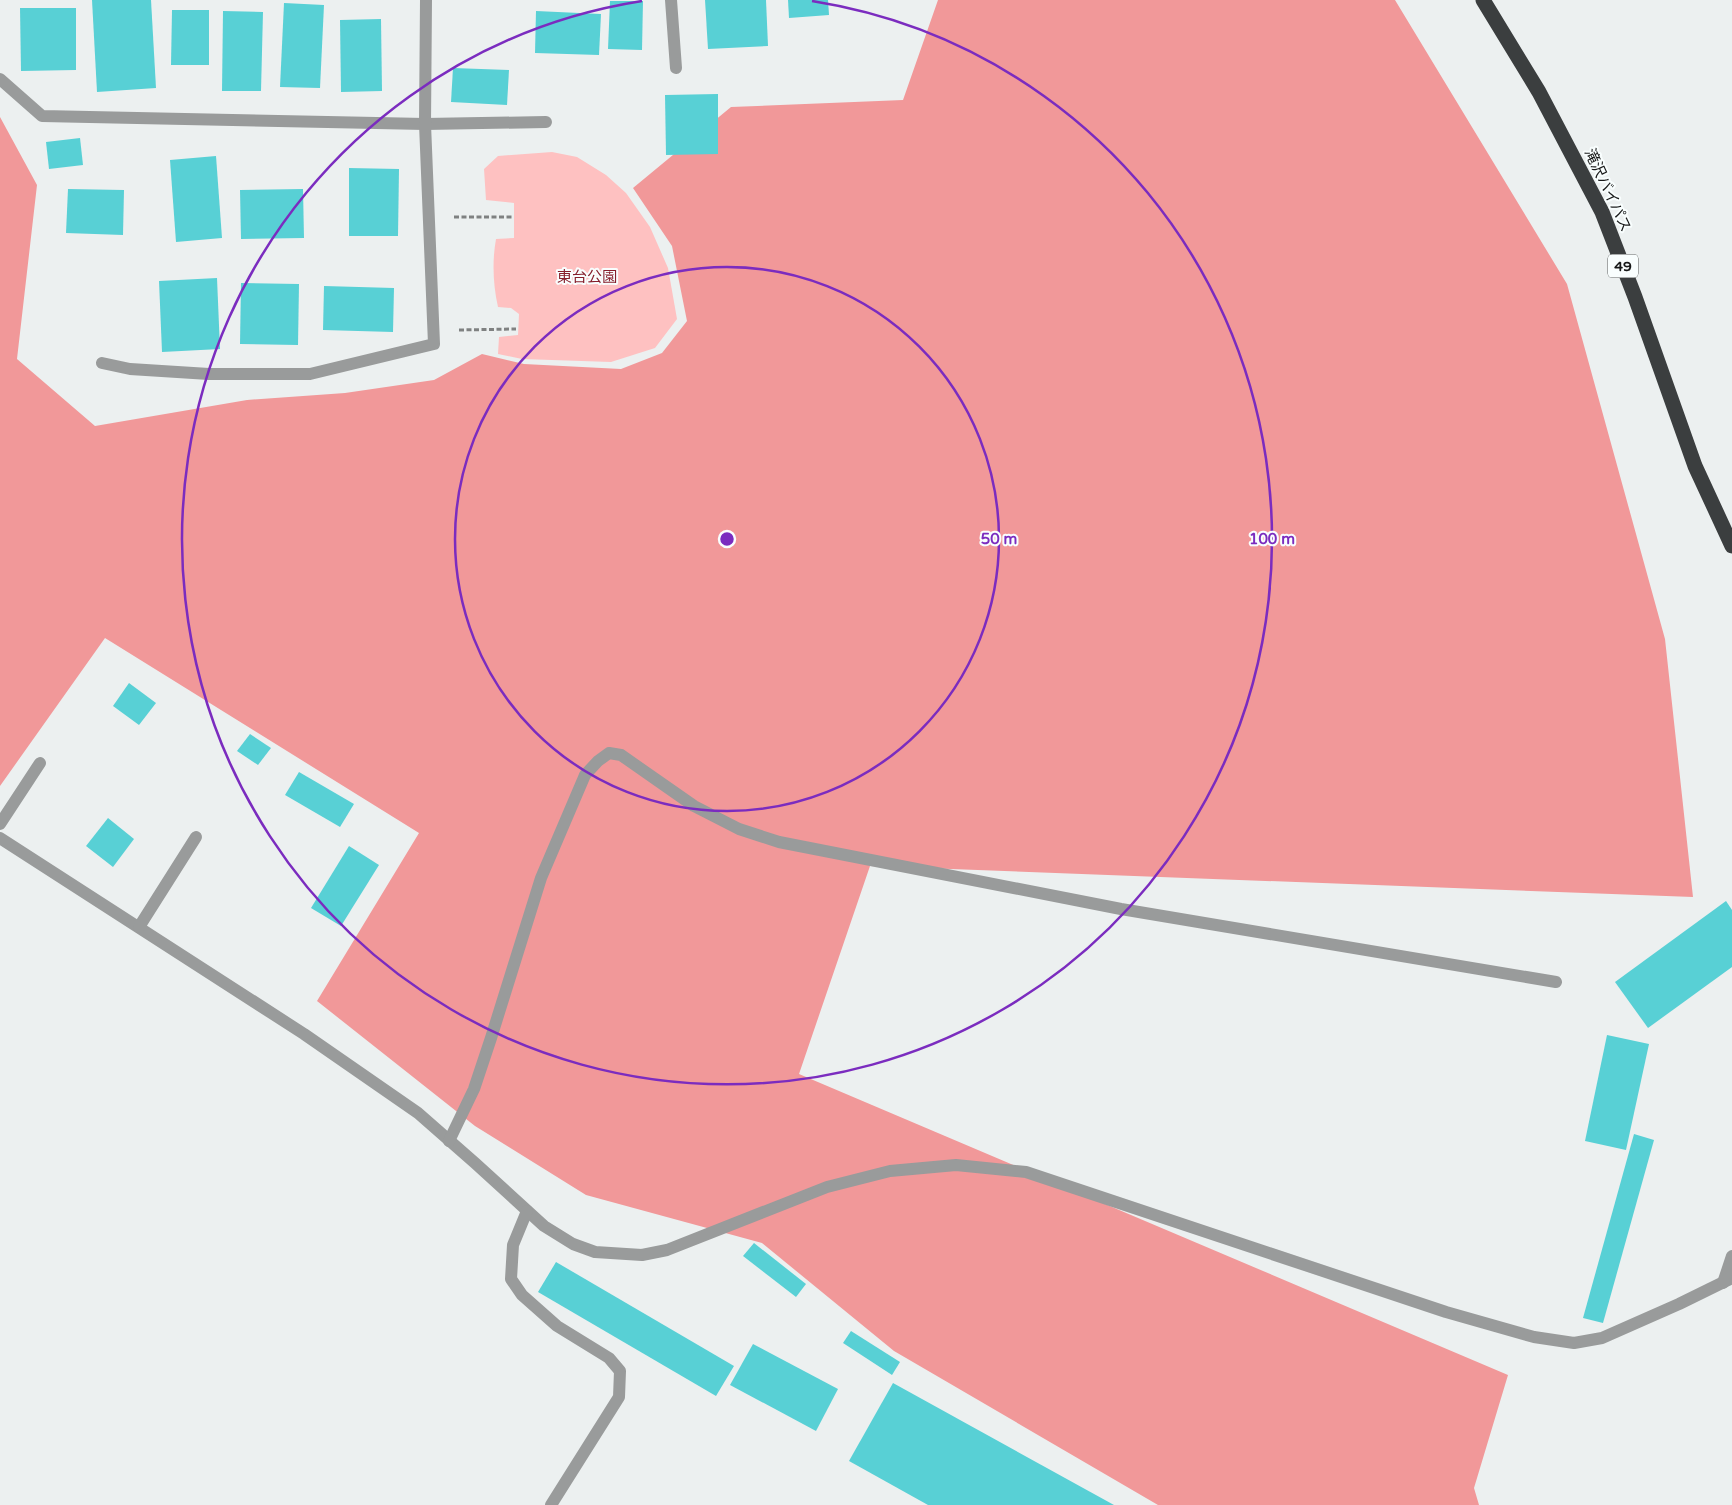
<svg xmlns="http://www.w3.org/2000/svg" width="1732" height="1505" font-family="'Varela Round','Noto Sans JP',sans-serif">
	<rect width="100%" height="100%" fill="#ecf0f0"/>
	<path fill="#fec1c1" d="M552 152 577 157 606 175 626 193 650 227 668 268 677 319 655 348 611 362 522 359 498 354 499 337 518 335 519 314 511 308 498 307C493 285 492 261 496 239L514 238V203L486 200 484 169 498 156Z"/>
	<polygon fill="#f19899" points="938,0 1395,0 1567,284 1665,639 1693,897 870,866 799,1074 1508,1375 1474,1488 1479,1505 1158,1505 894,1351 762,1243 586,1195 475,1126 317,1001 419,833 105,638 0,786 0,117 37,185 17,359 95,426 247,400 345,393 434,380 482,354 524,364 621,369 662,353 687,321 672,246 633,188 731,107 903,100"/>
	<g fill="#58d0d5">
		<polygon points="92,0 151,0 156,88 97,92"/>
		<polygon points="705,0 766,0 768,46 708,49"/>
		<polygon points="788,0 828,0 829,15 789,18"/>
		<polygon points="610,1 643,1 642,50 608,49"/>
		<polygon points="284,3 324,5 320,88 280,87"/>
		<polygon points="20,8 76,8 76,70 21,71"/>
		<polygon points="172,10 209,10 209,65 171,65"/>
		<polygon points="223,11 263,12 261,91 222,91"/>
		<polygon points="536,11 601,14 599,55 535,53"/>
		<polygon points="381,19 382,91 341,92 340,20"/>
		<polygon points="453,68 509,70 507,105 451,102"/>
		<polygon points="718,94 718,154 666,155 665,95"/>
		<polygon points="80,138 83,165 49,169 46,142"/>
		<polygon points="216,156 222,238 176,242 170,160"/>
		<polygon points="349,168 399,169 398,236 349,236"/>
		<polygon points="68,189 124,190 123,235 66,233"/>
		<polygon points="303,189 304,238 241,239 240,190"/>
		<polygon points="217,278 220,349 162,352 159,281"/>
		<polygon points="241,283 299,284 298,345 240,344"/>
		<polygon points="324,286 394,288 393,332 323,330"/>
		<polygon points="129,683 156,703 139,725 113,706"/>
		<polygon points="250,734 271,748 258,765 237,751"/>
		<polygon points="299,772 354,804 340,827 285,795"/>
		<polygon points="108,818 134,839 113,867 86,846"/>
		<polygon points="349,846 379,865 341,926 311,908"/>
		<polygon points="1726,901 1732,910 1732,967 1648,1028 1615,982"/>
		<polygon points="1607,1035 1649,1044 1626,1150 1585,1141"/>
		<polygon points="1634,1134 1654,1140 1603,1323 1583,1318"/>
		<polygon points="754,1243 806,1284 796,1297 743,1256"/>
		<polygon points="556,1262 734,1366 716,1396 538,1292"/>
		<polygon points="851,1331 900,1362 892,1375 843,1343"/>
		<polygon points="753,1344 838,1389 816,1431 730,1385"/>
		<polygon points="893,1383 1114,1505 928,1505 849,1461"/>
	</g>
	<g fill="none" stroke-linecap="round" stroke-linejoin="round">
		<g stroke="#7f8181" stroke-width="3" stroke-dasharray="5 2.5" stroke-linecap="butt">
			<polyline points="454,217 514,217"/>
			<polyline points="459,330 516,329"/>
		</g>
		<g stroke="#999b9b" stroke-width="12">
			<polyline points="671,0 676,68"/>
			<polyline points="0,79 42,116 425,124 546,122"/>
			<polyline points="102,363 130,369 209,374 310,374 434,344 425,124 426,0"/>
			<polyline points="0,824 40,763"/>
			<polyline points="0,838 304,1034 418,1113 475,1163 544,1226 573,1244 595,1252 642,1255 667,1250 827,1187 890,1171 956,1165 1026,1172 1446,1312 1534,1337 1574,1343 1602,1338 1679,1304 1732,1278"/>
			<polyline points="139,927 196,837"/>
			<polyline points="449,1141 474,1089 491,1038 541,878 585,775 598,761 609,753 621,755 694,806 739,829 779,842 1121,909 1556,982"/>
			<polyline points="527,1211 513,1245 511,1279 522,1295 557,1326 609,1358 620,1371 619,1397 551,1505"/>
			<polyline points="1723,1283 1732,1256"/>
		</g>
		<polyline stroke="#3b3e3f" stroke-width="15" points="1483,0 1539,92 1602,212 1635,297 1695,466 1732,546"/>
	</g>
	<g fill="none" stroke="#7b2cbf" stroke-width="2.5">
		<circle cx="727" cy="539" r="272"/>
		<path d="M812 1A545 545 0 1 1 642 1"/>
	</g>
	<g text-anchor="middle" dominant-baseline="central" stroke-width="4" stroke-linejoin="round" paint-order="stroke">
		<rect fill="#f9fefe" stroke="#5b5d5d" stroke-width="1" x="1608" y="254.5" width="30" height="23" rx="4"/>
		<g font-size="14" font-weight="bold" fill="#171818">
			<text x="1623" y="266">49</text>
		</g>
		<g font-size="15" fill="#171818" stroke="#f9fefe">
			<text transform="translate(1608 190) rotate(65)">滝沢バイパス</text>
		</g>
		<g font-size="15" fill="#861f2c" stroke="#f9fefe">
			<text x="587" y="277">東台公園</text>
		</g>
	</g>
	<circle cx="727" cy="539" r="8" fill="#7b2cbf" stroke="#f9fefe" stroke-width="2.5"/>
	<g font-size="15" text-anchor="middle" font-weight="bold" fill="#7b2cbf" stroke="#f9fefe" stroke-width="4" stroke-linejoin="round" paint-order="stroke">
		<text x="999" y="544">50 m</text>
		<text x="1272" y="544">100 m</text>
	</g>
</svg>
